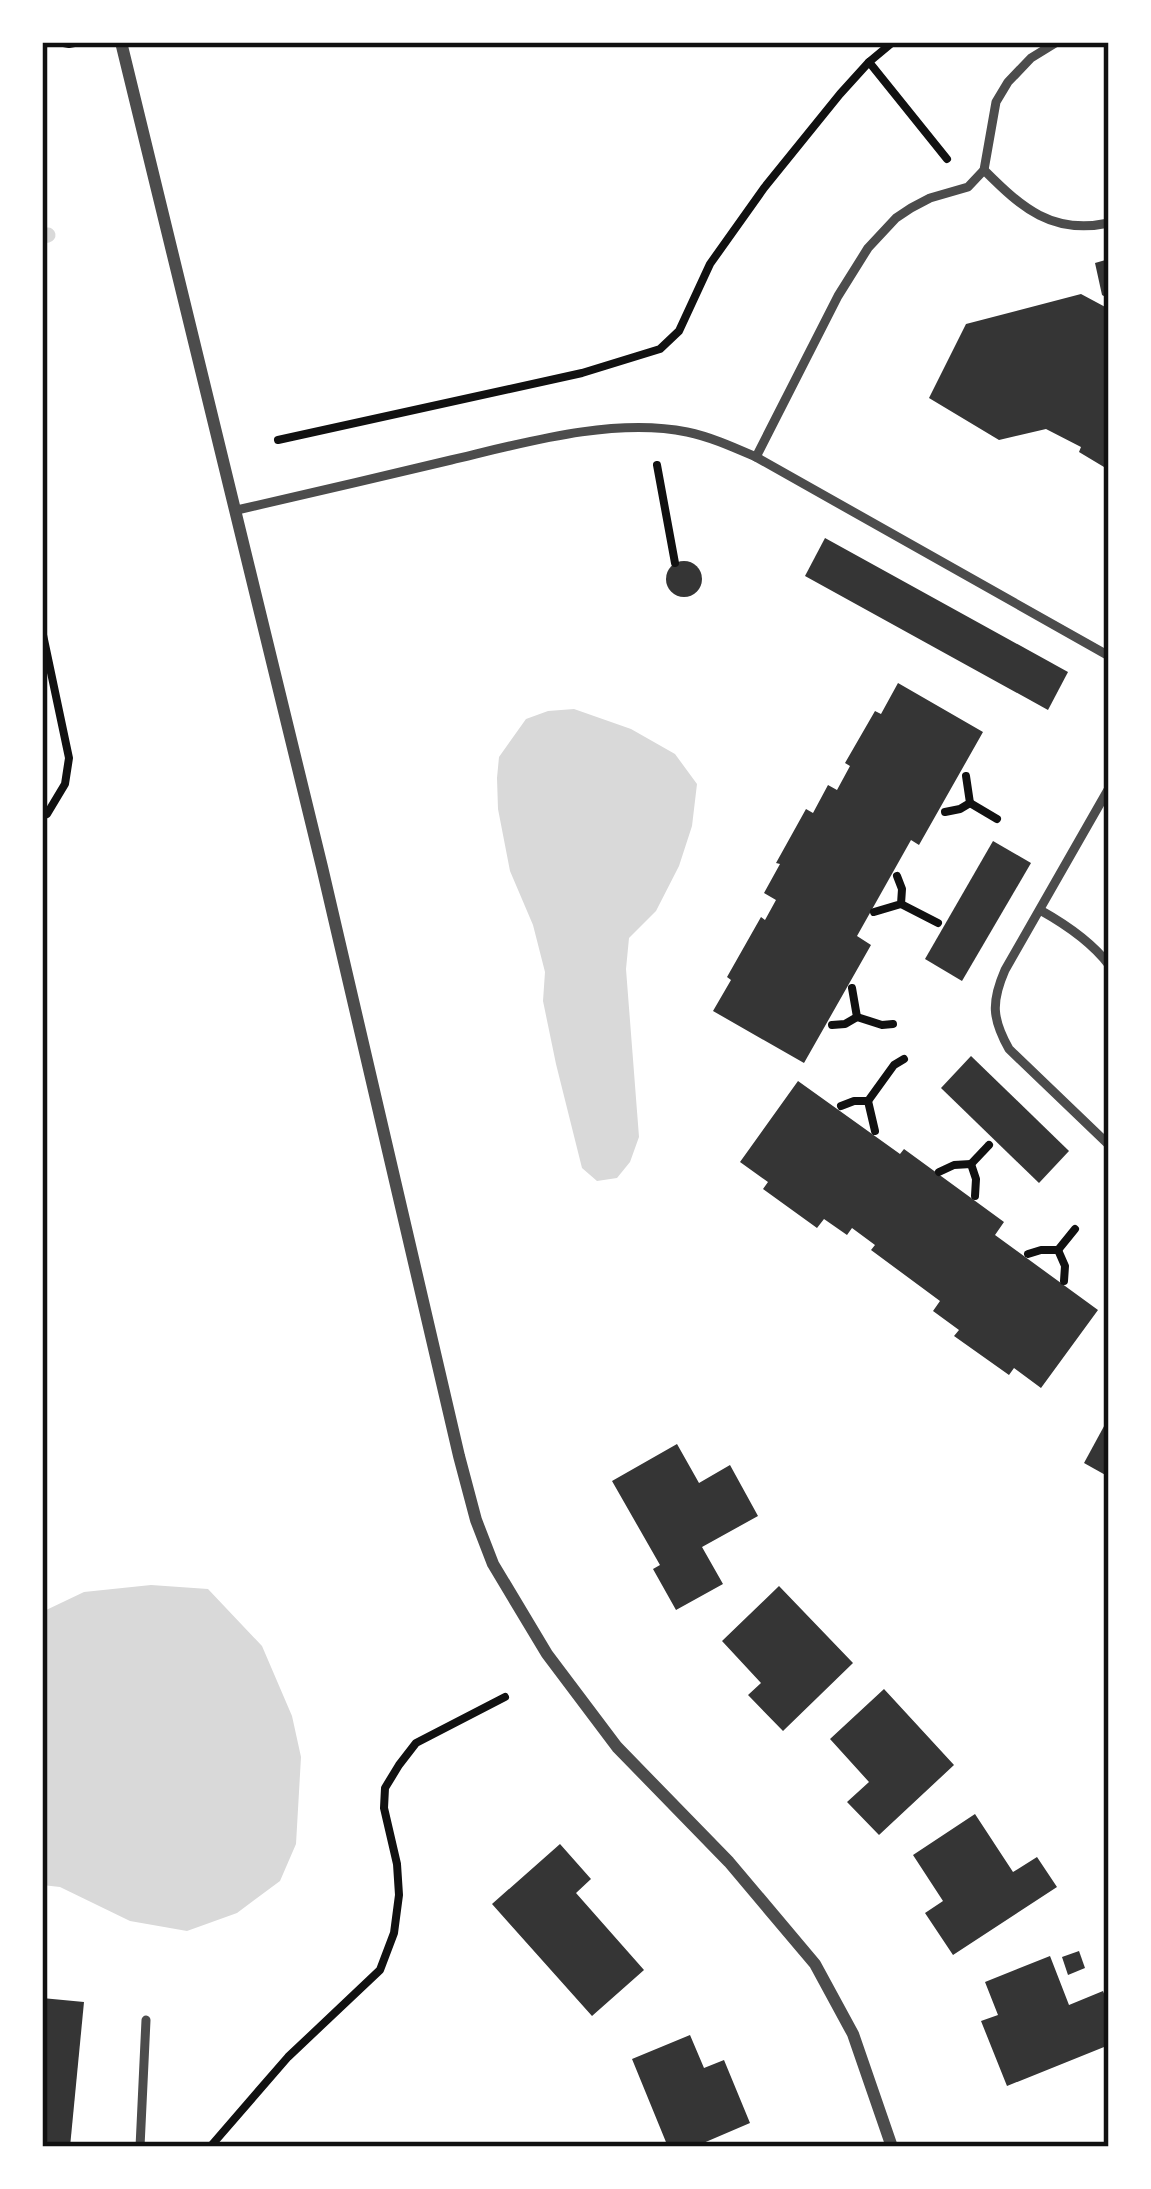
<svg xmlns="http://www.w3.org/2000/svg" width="1151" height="2189" font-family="'Space Grotesk',sans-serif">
	<rect width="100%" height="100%" fill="#fff"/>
	<g fill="#d9d9d9">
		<polygon points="574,709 631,729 675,754 697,784 692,826 679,866 656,911 629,938 626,969 639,1137 630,1162 617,1178 597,1181 582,1168 556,1064 543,1001 545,972 533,925 510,871 498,809 497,778 499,757 526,719 548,711"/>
		<polygon points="151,1585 208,1589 262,1646 292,1716 301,1757 296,1844 280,1881 237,1913 187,1931 130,1921 60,1887 42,1885 42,1612 84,1592"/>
	</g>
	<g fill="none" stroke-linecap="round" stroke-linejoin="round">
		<polyline stroke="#d9d9d9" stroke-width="15" points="42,236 48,235"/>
	</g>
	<g fill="#353535">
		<polygon points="1109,259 1109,299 1102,295 1095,263"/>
		<polygon points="1081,294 1109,309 1109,470 1079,452 1081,447 1046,429 999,440 929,398 966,324"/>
		<polygon points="825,538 1068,672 1048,710 805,576"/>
		<circle cx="684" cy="579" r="18"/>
		<polygon points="898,683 983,732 919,845 911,840 857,936 871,945 804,1063 713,1011 731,980 727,977 761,917 765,920 776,900 764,893 780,864 776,863 806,809 813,813 828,785 837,790 850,766 845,763 875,711 881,714"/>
		<polygon points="993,841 1031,863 962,981 925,959"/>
		<polygon points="971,1056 1069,1151 1039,1183 941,1088"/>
		<polygon points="798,1081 900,1154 904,1149 1004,1222 995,1235 1098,1310 1041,1388 1014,1368 1009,1375 954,1336 959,1330 933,1311 940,1301 871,1250 875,1245 852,1228 847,1235 824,1219 817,1228 763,1189 768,1182 740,1162"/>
		<polygon points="1109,1417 1109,1477 1084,1463"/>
		<polygon points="677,1444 699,1483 730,1465 758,1516 702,1547 723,1584 676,1610 653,1569 660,1565 612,1481"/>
		<polygon points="779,1586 853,1663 783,1731 748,1695 761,1683 722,1641"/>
		<polygon points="884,1689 954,1765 879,1835 847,1802 869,1782 830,1739"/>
		<polygon points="975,1814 1013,1872 1037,1857 1057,1887 953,1955 925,1913 943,1901 913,1855"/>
		<polygon points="560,1844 591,1879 576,1893 644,1970 592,2016 492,1904"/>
		<polygon points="1079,1951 1085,1968 1068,1975 1062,1957"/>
		<polygon points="1050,1956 1069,2005 1103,1991 1109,2006 1109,2045 1007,2086 981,2021 998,2015 985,1982"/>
		<polygon points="42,1998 84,2002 70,2147 42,2147"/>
		<polygon points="690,2035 704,2068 724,2060 750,2123 694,2147 668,2147 632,2059"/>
	</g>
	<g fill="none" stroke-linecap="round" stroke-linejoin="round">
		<g stroke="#111" stroke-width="8">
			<polyline points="58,42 69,44 80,42"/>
			<polyline points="42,44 52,42"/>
			<polyline points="869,62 947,159"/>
			<polyline points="278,440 582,373 660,349 679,331 710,264 764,188 840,94 869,62 893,42"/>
			<polyline points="657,465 675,563"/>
			<polyline points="42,630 69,758 65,784 47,814 42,816"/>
			<polyline points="970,803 997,819"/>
			<polyline points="945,812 960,809 970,803 966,776"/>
			<polyline points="901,904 938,923"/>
			<polyline points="874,912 901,904 902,889 897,876"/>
			<polyline points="857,1017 882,1025 893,1024"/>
			<polyline points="832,1025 845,1024 857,1017 852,988"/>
			<polyline points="868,1101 894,1065 904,1059"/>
			<polyline points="841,1106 854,1101 868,1101 875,1131"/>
			<polyline points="971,1164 989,1145"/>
			<polyline points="939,1172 954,1165 971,1164 976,1179 975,1196"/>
			<polyline points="1058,1250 1075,1229"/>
			<polyline points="1028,1254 1041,1250 1058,1250 1065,1266 1064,1281"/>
			<polyline points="210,2147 288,2057 380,1970 394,1933 399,1895 397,1864 384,1808 385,1788 399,1765 416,1743 505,1697"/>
		</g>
		<g stroke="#4c4c4c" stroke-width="9">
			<path d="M984 170C1022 208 1052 235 1109 223"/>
			<polyline points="756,457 838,296 868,248 896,218 911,208 930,198 968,187 984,170 996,102 1008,82 1031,58 1057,42"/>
			<path d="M237 510C308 494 380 477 451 460 523 443 613 417 687 432 711 437 733 447 756 457L1109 656"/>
			<path d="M1109 788 1005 970C991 1002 992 1019 1009 1049L1109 1145"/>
			<path d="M1040 910C1065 924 1091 941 1109 965"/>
			<polyline points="140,2147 146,2020"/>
		</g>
		<polyline stroke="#4c4c4c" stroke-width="12" points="121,42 322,867 459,1456 476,1520 493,1564 547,1654 617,1747 729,1862 815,1964 853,2034 892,2147"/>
	</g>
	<rect width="1151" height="2189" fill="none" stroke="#ffffff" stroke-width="90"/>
	<rect x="45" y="45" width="1061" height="2099" fill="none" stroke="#111" stroke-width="4.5"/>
</svg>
